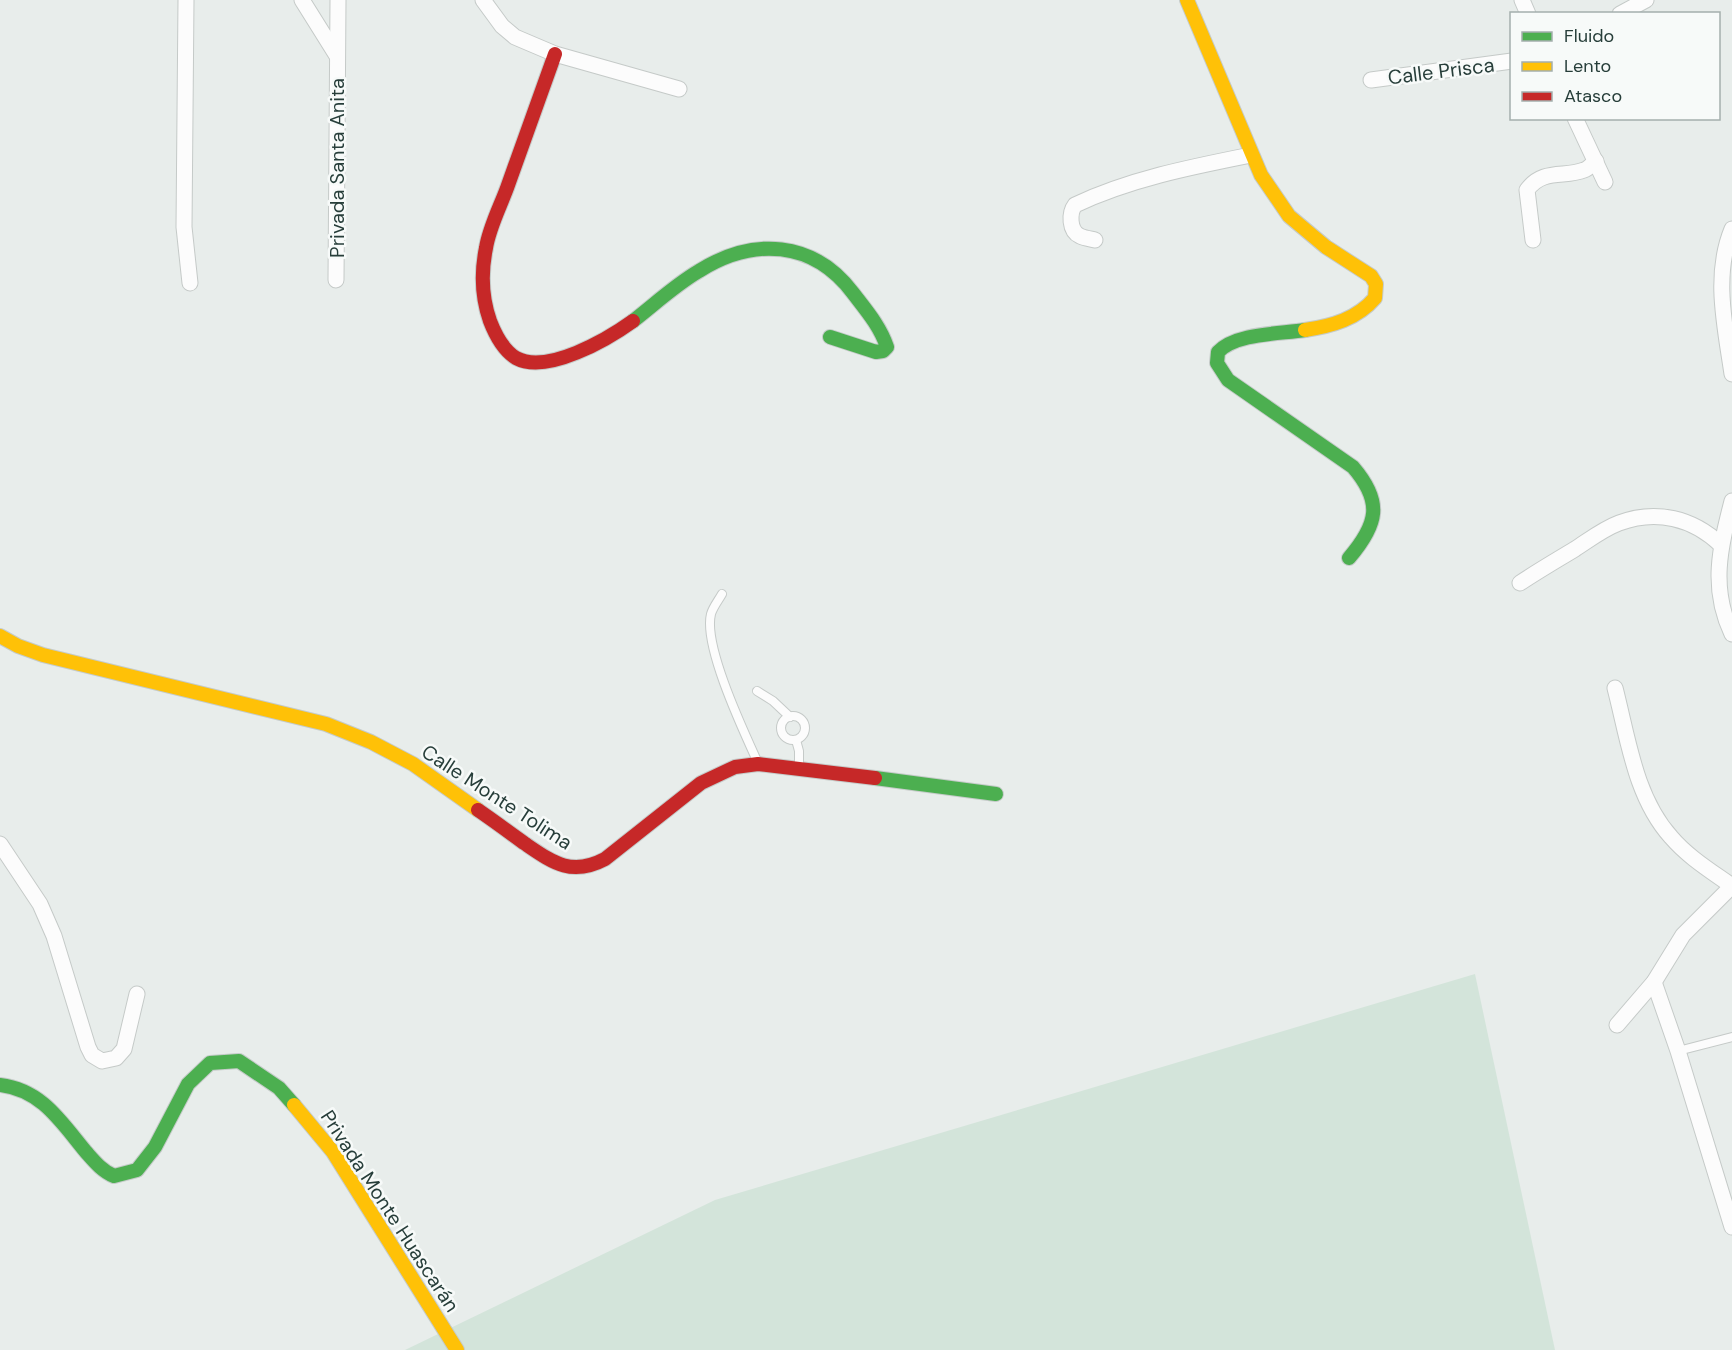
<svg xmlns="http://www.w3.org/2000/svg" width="1732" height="1350" font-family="'DM Sans',sans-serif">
	<rect width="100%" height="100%" fill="#e8edeb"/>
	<polygon fill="#d3e4da" points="1475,974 1555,1350 405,1350 715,1200"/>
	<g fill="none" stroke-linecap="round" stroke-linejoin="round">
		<defs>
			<g id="lane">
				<path d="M722 594C718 601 713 607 711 614 703 646 744 732 758 763"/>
				<polyline points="757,691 773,701 790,717"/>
				<circle cx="793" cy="728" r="12"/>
				<polyline points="796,740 799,751 799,766"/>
				<polyline points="1678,1051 1732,1037"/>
			</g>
			<g id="street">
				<polyline points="186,0 184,227 190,283"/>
				<polyline points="302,0 337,56"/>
				<polyline points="483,0 502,26 515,37 555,54 679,89"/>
				<polyline points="1522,0 1528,14"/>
				<polyline points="1620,14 1646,0"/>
				<polyline points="1371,80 1512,61"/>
				<polyline points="1575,118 1605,182"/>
				<path d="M1732 229C1713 275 1725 326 1732 374"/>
				<path d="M1095 240C1091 239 1084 238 1080 236 1069 231 1069 213 1075 205 1130 179 1191 167 1251 155"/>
				<path d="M1533 240 1527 190C1543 168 1565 178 1584 170 1588 169 1592 164 1596 161"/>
				<polyline points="336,280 338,0"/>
				<path d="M1732 501C1720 548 1710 588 1732 634"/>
				<path d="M1520 583C1538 571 1557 560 1575 549 1589 540 1603 529 1619 523 1656 509 1693 518 1721 545"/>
				<path d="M1615 688C1628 738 1635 797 1671 837 1688 857 1711 871 1732 886"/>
				<polyline points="0,844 40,904 54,936 88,1047 92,1055 102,1061 116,1058 124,1049 137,994"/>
				<polyline points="1654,982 1678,1051 1732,1227"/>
				<polyline points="1617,1025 1654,982 1683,935 1732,886"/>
			</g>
			<g id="fast">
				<path d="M633 321C655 304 675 285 699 271 753 237 813 240 853 293 866 310 880 326 887 347L883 351 876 352 830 337"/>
				<path d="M1305 330C1280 334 1236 333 1218 352L1217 363 1228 380 1353 467C1383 502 1378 524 1349 558"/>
				<polyline points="875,778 996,794"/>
				<path d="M0 1085C42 1090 61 1122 86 1152 94 1161 102 1171 114 1176L137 1170 155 1147 188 1084 210 1063 239 1061 279 1088 294 1105"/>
			</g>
			<g id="slow">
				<path d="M1187 0 1261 175 1289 216 1326 247 1371 276 1376 284 1375 298C1357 319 1332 326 1305 330"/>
				<polyline points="0,636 18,646 43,655 326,724 371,742 413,764 478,810"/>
				<polyline points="294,1105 333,1152 457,1350"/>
			</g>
			<g id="jam">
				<path d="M555 54C539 99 523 143 507 188 500 207 489 228 486 248 481 272 482 298 490 321 495 334 503 350 516 358 547 375 608 339 633 321"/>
				<path d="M478 810C494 821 509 832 524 843 552 862 571 877 605 859L701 783 735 767 758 764 875 778"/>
			</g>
		</defs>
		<use href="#lane" stroke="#c5cac8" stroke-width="10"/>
		<use href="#street" stroke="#c5cac8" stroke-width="17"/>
		<use href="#fast" stroke="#c5cbc9" stroke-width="16"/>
		<use href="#slow" stroke="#c5cbc9" stroke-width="16"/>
		<use href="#jam" stroke="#c5cbc9" stroke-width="16"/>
		<use href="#lane" stroke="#fcfcfc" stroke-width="8"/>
		<use href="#street" stroke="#fcfcfc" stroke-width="15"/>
		<use href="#fast" stroke="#4caf50" stroke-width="14"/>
		<use href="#slow" stroke="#ffc107" stroke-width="14"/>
		<use href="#jam" stroke="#c62828" stroke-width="14"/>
	</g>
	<g text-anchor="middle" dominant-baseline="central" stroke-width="5" stroke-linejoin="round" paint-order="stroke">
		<g font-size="20" fill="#273e3a" stroke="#f7faf9">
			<text transform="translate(1441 71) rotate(-7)">Calle Prisca</text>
			<text transform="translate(337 168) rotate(-90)">Privada Santa Anita</text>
			<text transform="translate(497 797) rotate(33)">Calle Monte Tolima</text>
			<text transform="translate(390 1211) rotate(57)">Privada Monte Huascarán</text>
		</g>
	</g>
	<rect x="1510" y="12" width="210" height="108" fill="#f7faf9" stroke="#a4afad" stroke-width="1.5"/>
	<rect x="1522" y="32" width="30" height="9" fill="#4caf50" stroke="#a4afad" stroke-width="1.5"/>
	<text x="1564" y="42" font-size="18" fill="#273e3a">Fluido</text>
	<rect x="1522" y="62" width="30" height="9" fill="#ffc107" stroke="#a4afad" stroke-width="1.5"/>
	<text x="1564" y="72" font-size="18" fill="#273e3a">Lento</text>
	<rect x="1522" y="92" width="30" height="9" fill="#c62828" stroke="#a4afad" stroke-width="1.5"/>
	<text x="1564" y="102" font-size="18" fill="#273e3a">Atasco</text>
</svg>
